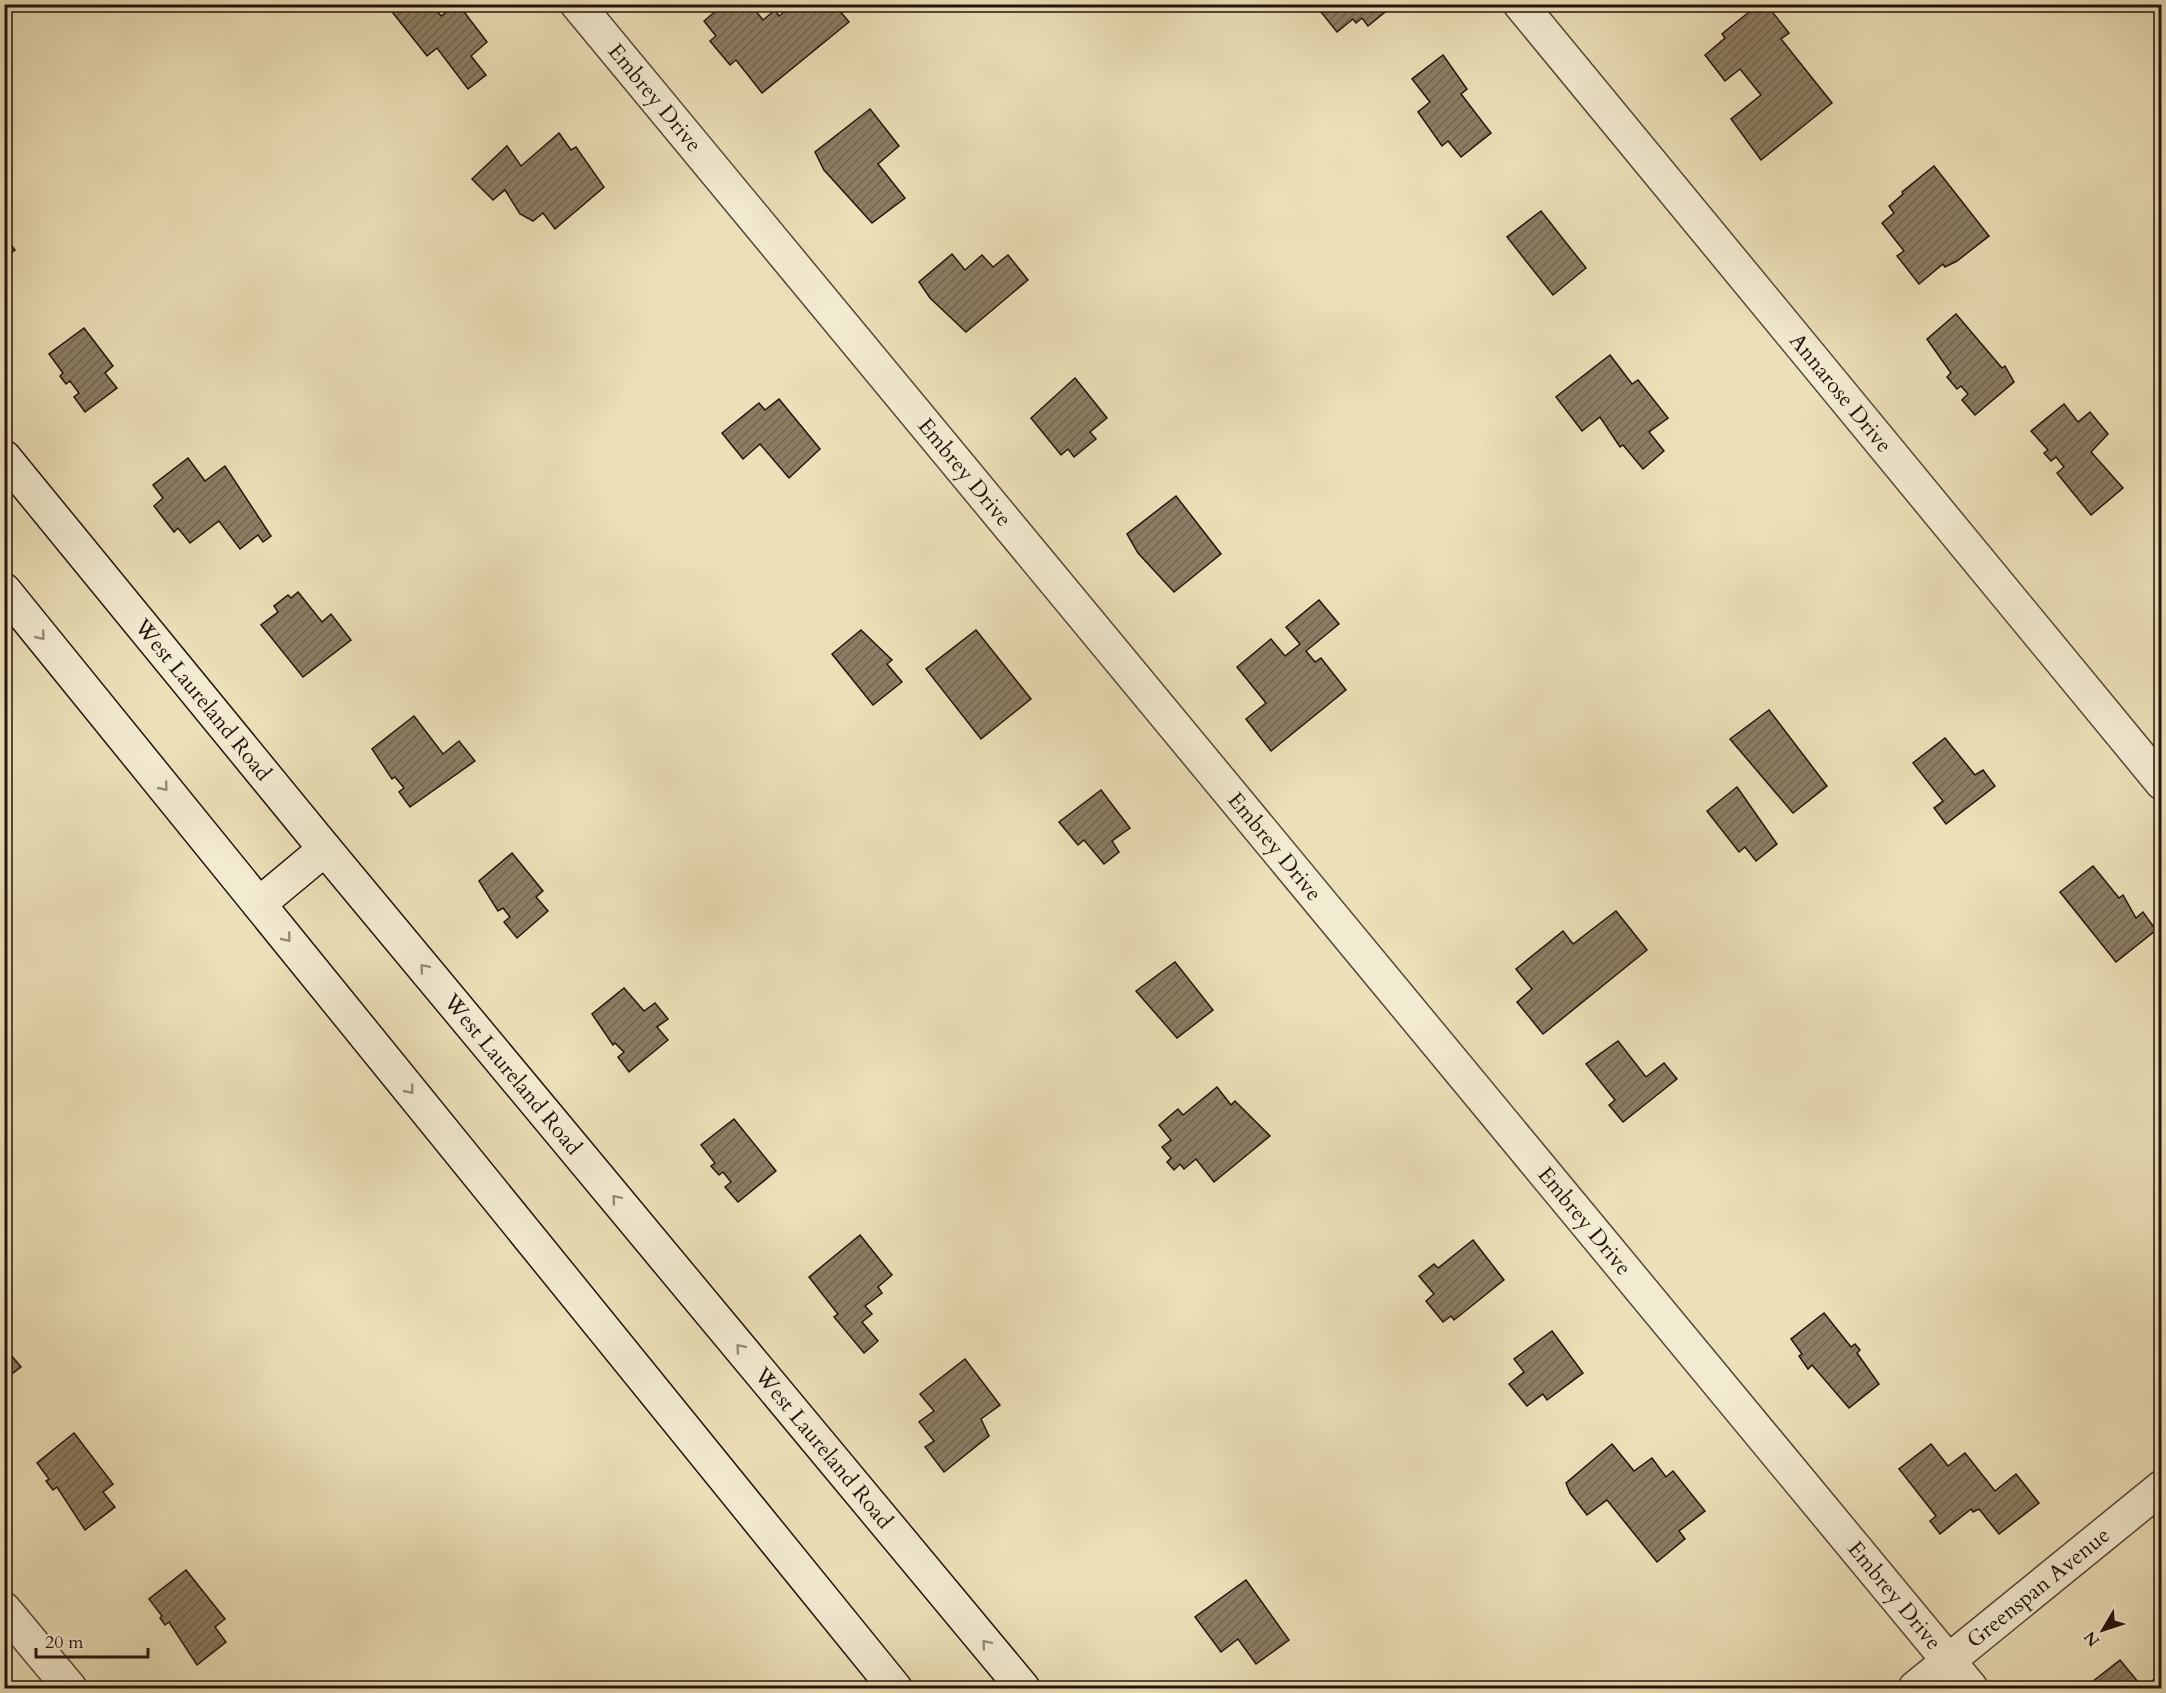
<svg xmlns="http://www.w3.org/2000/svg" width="2166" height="1693" font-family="Cardo,serif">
	<defs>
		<pattern id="building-hatch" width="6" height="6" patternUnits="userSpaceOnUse" patternTransform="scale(1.5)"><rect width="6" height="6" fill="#8c7e65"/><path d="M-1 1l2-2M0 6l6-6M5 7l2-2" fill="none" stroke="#726651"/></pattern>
	</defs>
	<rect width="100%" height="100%" fill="#ece0b8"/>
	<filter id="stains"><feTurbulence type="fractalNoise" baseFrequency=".00333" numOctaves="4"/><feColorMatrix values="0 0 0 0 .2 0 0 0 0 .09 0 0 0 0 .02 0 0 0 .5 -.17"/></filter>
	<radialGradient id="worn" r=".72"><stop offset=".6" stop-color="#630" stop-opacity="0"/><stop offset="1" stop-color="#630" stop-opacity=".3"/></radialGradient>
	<g fill="url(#building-hatch)" stroke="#24130b" stroke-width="1.5">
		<polygon points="404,4 432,4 441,16 458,4 487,42 471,56 486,75 468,89 437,48 427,56 393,13"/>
		<polygon points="724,4 750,4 763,20 775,10 779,16 789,8 787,6 789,4 834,4 849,22 762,93 736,60 730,65 710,41 716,36 704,21"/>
		<polygon points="1319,4 1395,4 1368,26 1362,18 1356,23 1353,19 1337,32 1317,7"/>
		<polygon points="1766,4 1789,33 1781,39 1832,103 1761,160 1731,119 1761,95 1740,69 1725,81 1705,55 1725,38 1722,34 1754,8 1757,12"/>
		<polygon points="1443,55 1467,89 1461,94 1491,133 1461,157 1448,141 1442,146 1418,112 1430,102 1412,79"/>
		<polygon points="870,109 899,146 878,164 905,198 872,223 824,170 815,152"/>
		<polygon points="559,133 571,150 576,147 604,187 555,229 543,213 533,221 520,214 505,190 493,200 472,179 507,146 521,166"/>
		<polygon points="1934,166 1989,236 1957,261 1945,267 1943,264 1919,284 1897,256 1904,251 1882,223 1894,213 1889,206 1903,194 1902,192"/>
		<polygon points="1541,211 1586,268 1553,295 1507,237"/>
		<polygon points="4,236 15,250 4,258"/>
		<polygon points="952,254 965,270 982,255 993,267 1008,255 1028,280 966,332 930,298 919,282"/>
		<polygon points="1956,314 2002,368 2005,366 2014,382 1975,415 1962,400 1968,394 1961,386 1957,389 1947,377 1951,373 1927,339"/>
		<polygon points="84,328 113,366 105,373 117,388 85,412 74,397 79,393 70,381 66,384 60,376 63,373 49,354"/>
		<polygon points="1610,355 1632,384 1638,380 1668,418 1649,432 1664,451 1643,469 1623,445 1620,447 1600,417 1582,431 1556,397"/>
		<polygon points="1075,378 1107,418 1090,432 1096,439 1074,457 1068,449 1061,455 1031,418"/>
		<polygon points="779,399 820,449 789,478 760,444 743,459 722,433 759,403 765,410"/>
		<polygon points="2064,404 2078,422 2090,412 2108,434 2091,452 2123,488 2091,515 2057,473 2064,467 2056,457 2051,461 2044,453 2048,450 2031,431"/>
		<polygon points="188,458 205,481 225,466 271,536 263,542 258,535 240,549 219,521 190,543 178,528 174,532 154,506 163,498 153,485"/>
		<polygon points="1176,496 1221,554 1174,592 1138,553 1127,534"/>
		<polygon points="298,592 322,622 331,614 351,640 303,677 261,625 278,612 274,606 288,595 291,598"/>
		<polygon points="1319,600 1339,624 1306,651 1315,662 1321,658 1346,690 1271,751 1246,719 1266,703 1237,667 1271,639 1285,656 1300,644 1286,627"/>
		<polygon points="861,630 892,660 887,664 902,682 873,705 832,654"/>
		<polygon points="976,630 1031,699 981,739 926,669"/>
		<polygon points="1769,710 1827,786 1793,813 1730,739"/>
		<polygon points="414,716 443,754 459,741 475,761 410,807 399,792 404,788 395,777 392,779 372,749"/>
		<polygon points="1945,738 1975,775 1983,770 1995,786 1946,824 1934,808 1943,801 1913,763"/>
		<polygon points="1737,787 1777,844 1756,861 1745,847 1739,852 1707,811"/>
		<polygon points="1101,790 1130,828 1112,841 1119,852 1104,864 1084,840 1078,845 1059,822"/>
		<polygon points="512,853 543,891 536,897 548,911 517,938 504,922 510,917 503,908 498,911 479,881"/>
		<polygon points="2093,866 2119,898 2123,895 2136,918 2143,912 2156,930 2116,962 2060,892"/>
		<polygon points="1616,911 1647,950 1543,1034 1517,1002 1532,989 1516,969 1563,931 1573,944"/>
		<polygon points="1175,962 1213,1010 1177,1038 1136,991"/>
		<polygon points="624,988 644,1011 655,1003 668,1019 657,1027 668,1040 629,1072 618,1057 624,1052 615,1043 613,1045 592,1014"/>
		<polygon points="1618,1041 1646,1077 1664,1063 1677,1079 1623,1122 1609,1105 1615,1100 1586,1064"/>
		<polygon points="1217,1087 1231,1105 1235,1101 1270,1136 1214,1182 1196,1159 1184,1169 1180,1164 1174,1170 1167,1162 1171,1158 1162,1147 1171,1140 1159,1125 1178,1109 1183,1115"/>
		<polygon points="734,1119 776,1171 738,1202 725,1187 731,1182 723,1172 719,1175 711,1166 715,1163 701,1145"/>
		<polygon points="860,1235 892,1275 878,1287 882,1293 865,1306 872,1314 862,1322 878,1341 864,1353 834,1317 838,1314 809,1277"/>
		<polygon points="1473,1240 1504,1280 1454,1320 1451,1316 1443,1322 1426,1301 1434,1294 1419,1276 1434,1264 1438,1268"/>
		<polygon points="1824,1313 1851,1347 1855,1344 1860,1350 1857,1353 1879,1384 1849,1408 1812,1365 1808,1369 1799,1356 1802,1354 1791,1339"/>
		<polygon points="1552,1331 1583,1373 1547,1400 1543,1394 1527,1406 1509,1384 1524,1372 1514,1359"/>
		<polygon points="4,1347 21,1367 4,1380"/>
		<polygon points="965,1359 1000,1405 981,1419 989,1436 944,1472 925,1447 934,1441 919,1422 934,1411 920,1394"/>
		<polygon points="74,1433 113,1484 103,1492 115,1507 85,1530 57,1487 53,1490 46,1481 49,1479 37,1463"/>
		<polygon points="1612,1444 1634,1471 1652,1458 1666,1477 1673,1471 1705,1511 1679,1531 1685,1539 1657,1562 1607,1500 1587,1515 1570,1493 1566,1483"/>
		<polygon points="1931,1444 1948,1466 1965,1453 1995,1491 2016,1474 2039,1503 1999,1534 1979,1509 1973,1512 1971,1509 1940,1534 1930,1521 1936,1516 1899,1469"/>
		<polygon points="186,1570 225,1619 215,1627 226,1642 197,1665 169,1622 165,1625 160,1618 162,1616 149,1599"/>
		<polygon points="1246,1580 1289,1640 1256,1664 1238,1639 1221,1652 1195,1617"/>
		<polygon points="2120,1660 2143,1688 2162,1673 2162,1688 2088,1688 2087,1686"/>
	</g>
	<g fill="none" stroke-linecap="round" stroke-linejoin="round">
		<defs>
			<g id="minor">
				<path id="s1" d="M577 4 1971 1688"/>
				<path id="s2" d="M1520 4 2162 783"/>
				<polyline points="4,1609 70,1688"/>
			</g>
			<g id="tertiary">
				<path id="s3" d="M1915 1688 2162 1487"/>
			</g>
			<g id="secondary">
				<path id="s4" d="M4 457 325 849 1023 1688"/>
				<polyline points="4,590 895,1688"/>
				<polyline points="259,904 325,849"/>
			</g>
		</defs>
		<use href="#minor" stroke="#564636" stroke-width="36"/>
		<use href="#tertiary" stroke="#564636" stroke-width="36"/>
		<use href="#secondary" stroke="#24130b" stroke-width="36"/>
		<use href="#minor" stroke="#f3ebd1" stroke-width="33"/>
		<use href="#tertiary" stroke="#f3ebd1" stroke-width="33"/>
		<use href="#secondary" stroke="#f3ebd1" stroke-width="33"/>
	</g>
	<defs><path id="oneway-chevron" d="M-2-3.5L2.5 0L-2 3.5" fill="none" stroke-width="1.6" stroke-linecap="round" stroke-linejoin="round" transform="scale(1.5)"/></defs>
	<g stroke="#968a78">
		<use href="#oneway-chevron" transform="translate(41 636) rotate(51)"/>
		<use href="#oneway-chevron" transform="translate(164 787) rotate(51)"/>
		<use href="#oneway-chevron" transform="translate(287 938) rotate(51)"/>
		<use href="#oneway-chevron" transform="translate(424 968) rotate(-130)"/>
		<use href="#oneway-chevron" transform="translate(410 1090) rotate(51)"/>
		<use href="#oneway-chevron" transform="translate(616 1199) rotate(-130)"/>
		<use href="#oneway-chevron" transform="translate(740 1348) rotate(-130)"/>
		<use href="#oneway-chevron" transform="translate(986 1644) rotate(-130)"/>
	</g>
	<g text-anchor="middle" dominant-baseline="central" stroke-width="5" stroke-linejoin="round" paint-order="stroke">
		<g font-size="22" fill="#24130b" stroke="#f3ebd1">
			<text stroke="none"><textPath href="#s1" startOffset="122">Embrey Drive</textPath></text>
			<text stroke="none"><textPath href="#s2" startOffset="504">Annarose Drive</textPath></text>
			<text stroke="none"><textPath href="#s1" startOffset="608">Embrey Drive</textPath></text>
			<text stroke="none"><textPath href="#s4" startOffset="314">West Laureland Road</textPath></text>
			<text stroke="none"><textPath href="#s1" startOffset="1094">Embrey Drive</textPath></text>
			<text stroke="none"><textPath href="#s4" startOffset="800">West Laureland Road</textPath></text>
			<text stroke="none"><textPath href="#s1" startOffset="1580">Embrey Drive</textPath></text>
			<text stroke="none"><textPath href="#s4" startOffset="1286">West Laureland Road</textPath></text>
			<text stroke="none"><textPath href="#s3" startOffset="159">Greenspan Avenue</textPath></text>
			<text stroke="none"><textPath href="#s1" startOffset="2066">Embrey Drive</textPath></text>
		</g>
	</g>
	<rect width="2166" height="1693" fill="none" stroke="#ece0b8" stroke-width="24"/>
	<rect x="6" y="6" width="2154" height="1681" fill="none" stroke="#24130b" stroke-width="3"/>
	<rect x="12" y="12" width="2142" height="1669" fill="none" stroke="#24130b" stroke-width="1.5"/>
	<g transform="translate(2103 1630) rotate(231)" stroke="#f3ebd1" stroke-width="4.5" paint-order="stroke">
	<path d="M0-4.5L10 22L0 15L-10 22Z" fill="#24130b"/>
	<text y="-9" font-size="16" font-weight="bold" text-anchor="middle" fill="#24130b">N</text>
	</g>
	<path d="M36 1648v9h112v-9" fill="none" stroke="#24130b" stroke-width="3"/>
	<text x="45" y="1648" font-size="18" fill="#24130b" stroke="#f3ebd1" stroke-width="4.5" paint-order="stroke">20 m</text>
	<rect width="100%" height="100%" filter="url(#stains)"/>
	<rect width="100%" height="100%" fill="url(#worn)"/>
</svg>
